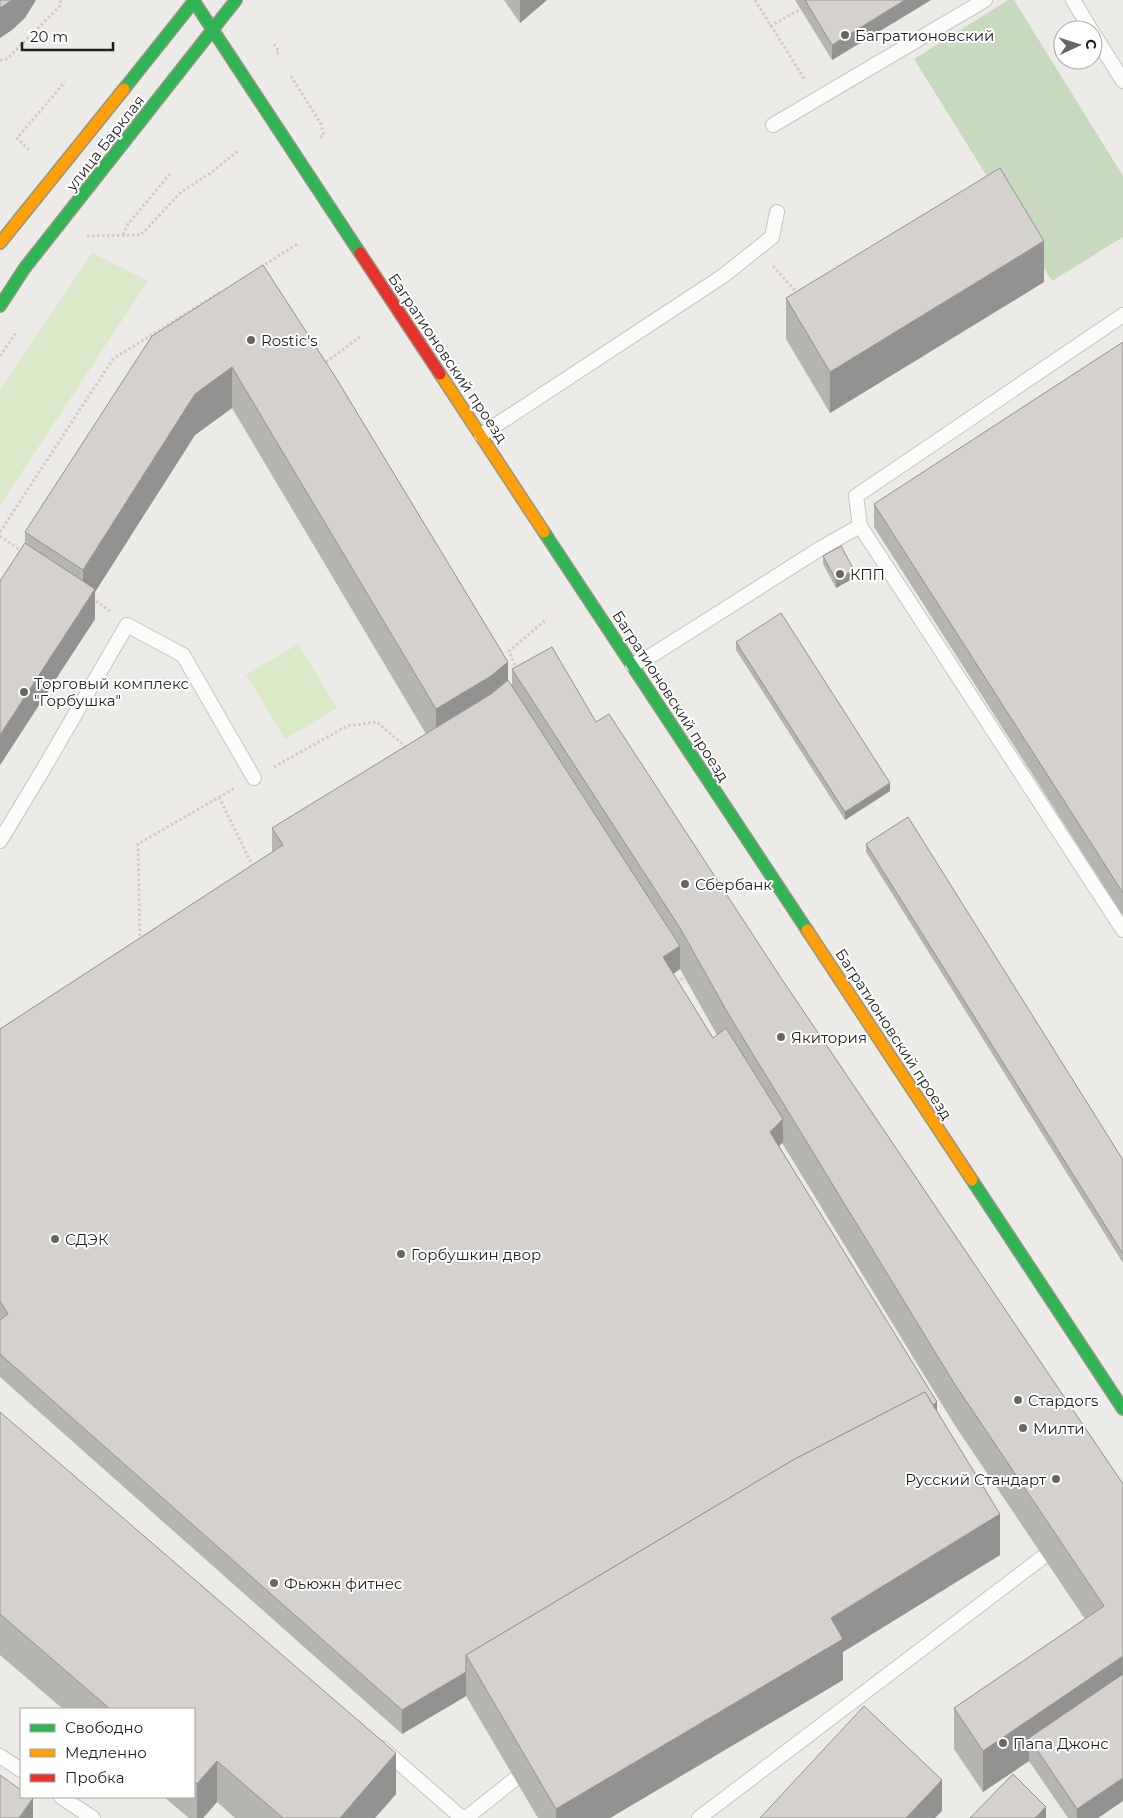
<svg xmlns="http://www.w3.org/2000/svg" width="1123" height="1818" font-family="Montserrat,sans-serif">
	<rect width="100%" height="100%" fill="#edebe7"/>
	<g fill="#dae9c7">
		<polygon points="92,253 148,281 0,505 0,390"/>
		<polygon points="298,644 337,708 285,739 246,675"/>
	</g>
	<polygon fill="#c8dabd" points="1008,0 1014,0 1123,176 1123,237 1052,281 914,59"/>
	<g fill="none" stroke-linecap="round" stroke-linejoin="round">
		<defs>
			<g id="lane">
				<polyline points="1073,0 1091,30"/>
				<polyline points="1093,33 1123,81"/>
				<polyline points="773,125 985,0"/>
				<polyline points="481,435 723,276 772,237 777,212"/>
				<polyline points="860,526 1123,930"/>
				<polyline points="632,665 654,654 821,548 860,526 856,496 1123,315"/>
				<polyline points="0,841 44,768 127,625 183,655 254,778"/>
				<polyline points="382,1748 462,1818"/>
				<polyline points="0,1756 21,1770"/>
				<polyline points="61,1797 93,1818"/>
				<polyline points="466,1818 515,1779"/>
				<polyline points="699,1818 1043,1557"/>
			</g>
			<g id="fast">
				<polyline points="193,0 360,253"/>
				<polyline points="124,89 195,0"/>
				<polyline points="0,306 24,269 236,0"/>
				<polyline points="544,532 807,930"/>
				<polyline points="972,1180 1123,1409"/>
			</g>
			<g id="slow">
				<polyline points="0,243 124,89"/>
				<polyline points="440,374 544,532"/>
				<polyline points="807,930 972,1180"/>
			</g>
			<polyline id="jam" points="360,253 440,374"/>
		</defs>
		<use href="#lane" stroke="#c6c5c3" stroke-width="16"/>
		<use href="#fast" stroke="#949680" stroke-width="14"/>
		<use href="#slow" stroke="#949680" stroke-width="14"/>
		<use href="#jam" stroke="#949680" stroke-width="14"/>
		<g stroke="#d6c9c6" stroke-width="3" stroke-dasharray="2.5 2.5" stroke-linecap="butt">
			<polyline points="755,0 805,80"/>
			<polyline points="770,26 801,9"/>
			<polyline points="274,44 279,52 276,54"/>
			<polyline points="0,60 7,59 60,6 61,0"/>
			<polyline points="291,76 321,124 324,135 318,139"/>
			<polyline points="29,150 17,138 65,82"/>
			<polyline points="1000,172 1022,182 1068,257"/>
			<polyline points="123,235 128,224 170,174"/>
			<polyline points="87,236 141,235 181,192 212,172 239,150"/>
			<polyline points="773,266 798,294"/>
			<polyline points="261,267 299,243"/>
			<polyline points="0,356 17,331"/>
			<polyline points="322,365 360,337"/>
			<polyline points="0,532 113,359 222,291"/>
			<polyline points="0,536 23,552"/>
			<polyline points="92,598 111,612"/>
			<polyline points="517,670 509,651 547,619"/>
			<polyline points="274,767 347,726 377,722 407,748"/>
			<polyline points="219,797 254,869"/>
			<polyline points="140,941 138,844 235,788"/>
			<polyline points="677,983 684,977"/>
		</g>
		<use href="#lane" stroke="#fcfcfb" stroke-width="14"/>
		<use href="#fast" stroke="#30b455" stroke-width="11"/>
		<use href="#slow" stroke="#ff9f0a" stroke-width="11"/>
		<use href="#jam" stroke="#e5322d" stroke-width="11"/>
	</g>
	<g fill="#b6b4b1" fill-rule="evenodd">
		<polygon points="504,0 547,0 520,23"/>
		<polygon points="795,0 931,0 832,60"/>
		<path d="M263 265 512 687V669L596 722 779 975 1123 1484 1098 1818H1068L1029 1761 983 1792 954 1749V1708L1085 1619 954 1424 782 1143 779 1146 937 1411 1000 1555 843 1652V1680L610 1818H538L466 1696 402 1734 0 1377V1029L272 852V828L426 734 232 408 195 435 95 592V619L0 765V581L25 543V532ZM680 969 717 1035 713 1038 673 974Z"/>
		<polygon points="1044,282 830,413 786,339 786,298"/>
		<polygon points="1123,342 1123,916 874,527 874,504"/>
		<polygon points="823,556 854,578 836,588 823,564"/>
		<polygon points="736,642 890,791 845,820 736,650"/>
		<polygon points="866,844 1123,1160 1123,1263 866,852"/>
		<polygon points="0,1412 396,1794 375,1818 235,1818 217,1802 203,1818 189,1818 164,1797 194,1797 194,1709 63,1709 0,1655"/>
	</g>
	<g fill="#949290">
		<polygon points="12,0 36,0 25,18 12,30 0,38 0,8"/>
		<polygon points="520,0 547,0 520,23"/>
		<polygon points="905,0 931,0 832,60 832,45"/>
		<polygon points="1044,241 1044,282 830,413 830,372"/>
		<polygon points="232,367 232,408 195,435 95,592 95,619 0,765 0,735 83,608 83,570 195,394"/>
		<polygon points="854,570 854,578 836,588 836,580"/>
		<polygon points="508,662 508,703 436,750 436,709"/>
		<polygon points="890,783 890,791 845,820 845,812"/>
		<polygon points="680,946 680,969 663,981 663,957"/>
		<polygon points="783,1119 783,1142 770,1155 770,1132"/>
		<polygon points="937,1402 937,1426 484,1685"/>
		<polygon points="1000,1514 1000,1555 843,1652 843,1680 610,1818 556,1818 556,1809 831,1618"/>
		<polygon points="1123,1656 1123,1698 1029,1738 1029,1761 983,1792 983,1751"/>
		<polygon points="466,1672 466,1696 402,1734 402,1710"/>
		<polygon points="396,1753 396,1794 375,1818 340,1818"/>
		<polygon points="217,1761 217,1802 203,1818 197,1818 197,1784"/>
		<polygon points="1123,1778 1123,1801 1098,1818 1077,1818 1077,1809"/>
		<polygon points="942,1780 942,1811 935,1818 906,1818"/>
		<polygon points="33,1798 33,1818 19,1818"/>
		<polygon points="1046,1807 1046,1818 1035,1818"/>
	</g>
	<g fill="#d4d1ce" stroke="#949290">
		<polygon points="0,0 12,0 0,8"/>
		<polygon points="805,0 905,0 832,45"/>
		<polygon points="1000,168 1044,241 830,372 786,298"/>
		<polygon points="263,265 336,378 508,662 491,676 436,709 232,367 195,394 83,570 25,532 152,336"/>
		<polygon points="1123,342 1123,893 874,504"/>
		<polygon points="25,543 95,589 0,735 0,581"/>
		<polygon points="841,546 854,570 836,580 823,556"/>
		<polygon points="781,613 890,783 845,812 736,642"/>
		<polygon points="552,647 596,722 609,714 779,975 1123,1484 1123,1656 983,1751 954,1708 1104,1606 954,1383 726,1010 680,928 512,669"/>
		<polygon points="508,680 680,946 663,957 713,1038 726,1028 783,1119 770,1132 937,1402 933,1405 925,1392 793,1460 466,1655 466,1672 402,1710 0,1354 0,1320 8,1314 0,1301 0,1029 283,845 272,828 491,694"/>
		<polygon points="908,817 1123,1160 1123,1254 866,844"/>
		<polygon points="925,1392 1000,1514 831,1618 843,1639 556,1809 466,1655 793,1460"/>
		<polygon points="0,1412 396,1753 340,1818 283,1818 217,1761 197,1784 194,1781 194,1709 110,1709 0,1614"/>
		<polygon points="1123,1674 1123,1778 1077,1809 1029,1738"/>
		<polygon points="864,1706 942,1780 906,1818 760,1818"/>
		<polygon points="1013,1774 1046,1807 1035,1818 970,1818"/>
		<polygon points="0,1775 21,1790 21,1797 30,1797 33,1798 19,1818 0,1818"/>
	</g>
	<g fill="#676665" stroke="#fff" stroke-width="2">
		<circle cx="845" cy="35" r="5"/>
		<circle cx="251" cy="340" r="5"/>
		<circle cx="840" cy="574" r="5"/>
		<circle cx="24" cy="692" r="5"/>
		<circle cx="685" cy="884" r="5"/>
		<circle cx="781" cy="1037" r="5"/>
		<circle cx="55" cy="1239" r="5"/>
		<circle cx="401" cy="1254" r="5"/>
		<circle cx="1018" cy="1400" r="5"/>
		<circle cx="1023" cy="1428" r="5"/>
		<circle cx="1056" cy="1479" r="5"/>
		<circle cx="274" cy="1583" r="5"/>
		<circle cx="1003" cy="1743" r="5"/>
	</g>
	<g text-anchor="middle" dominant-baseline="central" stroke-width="4" stroke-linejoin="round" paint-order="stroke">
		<g font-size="15" fill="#1f1f1f" stroke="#fff" text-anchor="start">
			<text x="855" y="35">Багратионовский</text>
			<text x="261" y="340">Rostic's</text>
			<text x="850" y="574">КПП</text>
			<text x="34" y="683">Торговый комплекс<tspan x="34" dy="17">"Горбушка"</tspan></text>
			<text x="695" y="884">Сбербанк</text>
			<text x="791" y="1037">Якитория</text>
			<text x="65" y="1239">СДЭК</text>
			<text x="411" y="1254">Горбушкин двор</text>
			<text x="1028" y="1400">Стардогs</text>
			<text x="1033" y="1428">Милти</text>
			<text x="1046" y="1479" text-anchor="end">Русский Стандарт</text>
			<text x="284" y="1583">Фьюжн фитнес</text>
			<text x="1013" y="1743">Папа Джонс</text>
		</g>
		<g font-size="15" fill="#1f1f1f" stroke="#fff">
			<text transform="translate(105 143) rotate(-52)">улица Барклая</text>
			<text transform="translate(448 358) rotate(56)">Багратионовский проезд</text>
			<text transform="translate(671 696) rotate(57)">Багратионовский проезд</text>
			<text transform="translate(894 1034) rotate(57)">Багратионовский проезд</text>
		</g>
	</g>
	<rect x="20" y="1708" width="175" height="90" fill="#ffffff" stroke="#a5a5a5"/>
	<rect x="30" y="1724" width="25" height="8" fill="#30b455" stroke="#a5a5a5"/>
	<text x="65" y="1733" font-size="15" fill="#1f1f1f">Свободно</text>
	<rect x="30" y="1749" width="25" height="8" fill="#ff9f0a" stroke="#a5a5a5"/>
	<text x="65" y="1758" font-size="15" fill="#1f1f1f">Медленно</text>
	<rect x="30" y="1774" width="25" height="8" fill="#e5322d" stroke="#a5a5a5"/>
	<text x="65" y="1783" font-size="15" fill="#1f1f1f">Пробка</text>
	<g transform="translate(1078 45) rotate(86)"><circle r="24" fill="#ffffff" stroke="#a5a5a5"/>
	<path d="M0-4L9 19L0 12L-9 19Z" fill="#676665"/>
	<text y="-8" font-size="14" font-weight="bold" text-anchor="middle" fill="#1f1f1f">С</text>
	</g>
	<path d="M22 42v8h91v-8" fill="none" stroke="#1f1f1f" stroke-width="2.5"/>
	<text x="30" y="42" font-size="15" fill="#1f1f1f" stroke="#ffffff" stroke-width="4" paint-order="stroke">20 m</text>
</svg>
